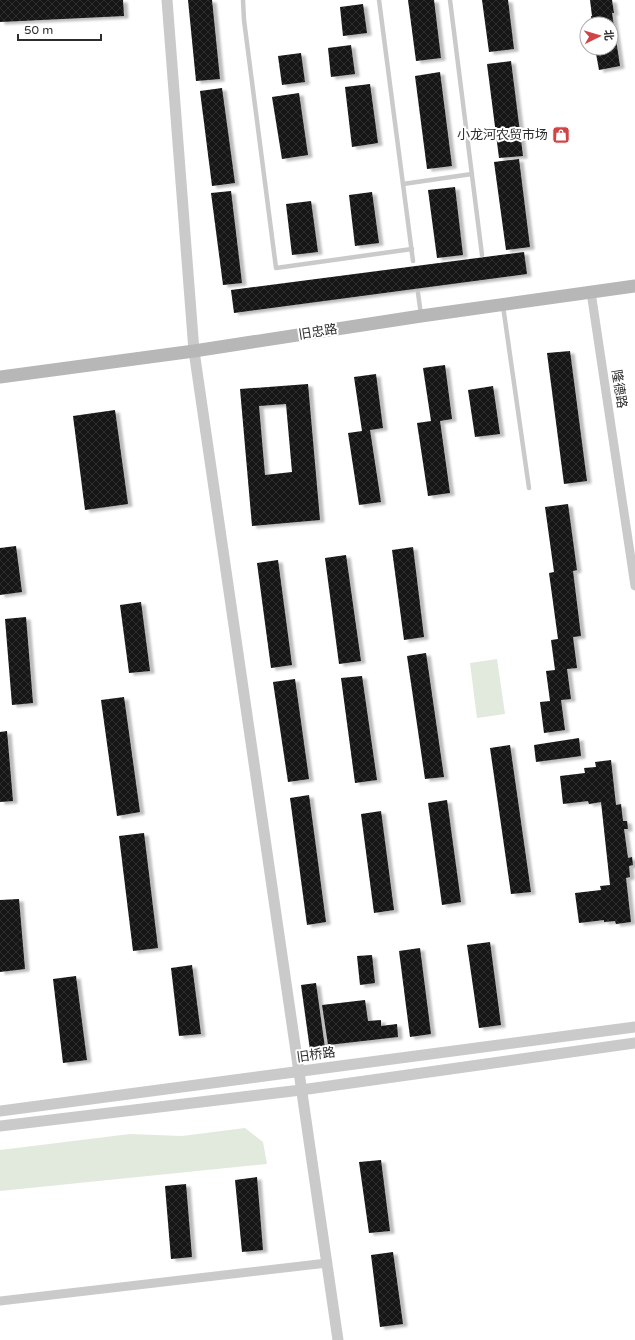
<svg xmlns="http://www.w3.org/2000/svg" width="635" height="1340" font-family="'Varela Round','Noto Sans SC',sans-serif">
	<defs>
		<pattern id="building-cross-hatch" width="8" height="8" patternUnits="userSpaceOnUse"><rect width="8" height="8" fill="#141414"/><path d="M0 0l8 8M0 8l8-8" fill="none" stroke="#2e2e2e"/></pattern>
		<filter id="shadow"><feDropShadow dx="4.5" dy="2.5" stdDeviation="1" flood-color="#0004"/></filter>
	</defs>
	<rect width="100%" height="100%" fill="#fff"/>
	<g fill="#e2e9dd">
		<polygon points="497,659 505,714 477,718 470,663"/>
		<polygon points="245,1128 263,1142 267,1164 0,1191 0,1150 130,1134 182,1136"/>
	</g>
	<g fill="url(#building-cross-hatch)" fill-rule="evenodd" filter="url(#shadow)">
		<polygon points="0,0 123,0 124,16 0,22"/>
		<polygon points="188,0 212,0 220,79 196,81"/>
		<polygon points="408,0 434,0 441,58 416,61"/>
		<polygon points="482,0 508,0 514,49 489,52"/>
		<polygon points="590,0 612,0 614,13 612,13 620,66 599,70 595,48 611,48 611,24 592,24 591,16 592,16"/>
		<polygon points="363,4 367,33 343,36 340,7"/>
		<polygon points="351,45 355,74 331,77 328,48"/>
		<polygon points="301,53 305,82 282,85 278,56"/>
		<polygon points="511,61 523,156 499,158 487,64"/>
		<polygon points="440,72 452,166 427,169 415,76"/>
		<polygon points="370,84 378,143 352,147 345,87"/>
		<polygon points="222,88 235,183 212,186 200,91"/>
		<polygon points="299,93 308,155 282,159 272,97"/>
		<polygon points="519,159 530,247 506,250 494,162"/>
		<polygon points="455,187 463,255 437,258 428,190"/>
		<polygon points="231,191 242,283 223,285 211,193"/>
		<polygon points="372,192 379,243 355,246 349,195"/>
		<polygon points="311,201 318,252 292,255 286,204"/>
		<polygon points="524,252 527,274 234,313 231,290"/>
		<polygon points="570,351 587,481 564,484 547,353"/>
		<polygon points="445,365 452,419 440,421 450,493 428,496 417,423 431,421 423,368"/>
		<polygon points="376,374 383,428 370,430 381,502 359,505 348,433 362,431 354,377"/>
		<path d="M308 384 320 520 252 526 240 389ZM286 404 292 472 265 475 259 406Z"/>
		<polygon points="493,386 500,434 475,437 468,390"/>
		<polygon points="115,410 128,504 85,510 73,416"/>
		<polygon points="568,504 577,570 573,571 581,636 573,637 577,668 567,669 571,699 561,700 565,730 544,733 540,702 550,701 546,671 555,670 551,640 558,639 549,573 554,572 545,507"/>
		<polygon points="16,546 22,592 0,595 0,548"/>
		<polygon points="413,547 424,637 404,640 392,550"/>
		<polygon points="346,555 361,661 339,664 325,558"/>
		<polygon points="278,560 292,665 271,668 257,563"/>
		<polygon points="141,602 150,671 129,673 120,605"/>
		<polygon points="26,617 33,703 12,705 5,619"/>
		<polygon points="426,653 444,777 425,779 407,656"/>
		<polygon points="362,676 377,780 355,783 341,678"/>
		<polygon points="295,679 309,779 288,782 273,682"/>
		<polygon points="124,697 140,812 117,816 101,700"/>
		<polygon points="7,731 13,801 0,802 0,732"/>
		<polygon points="579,738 581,756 536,762 534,745"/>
		<polygon points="510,745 531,892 511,894 490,748"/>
		<polygon points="611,760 616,805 621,804 623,821 627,821 628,829 624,829 628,858 632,857 633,865 629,866 630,877 626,878 631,922 616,924 615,921 604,922 604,920 579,923 575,893 601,890 600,886 610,885 601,802 589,804 588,801 563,804 560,776 585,773 584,768 596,767 595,762"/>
		<polygon points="309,795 326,922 307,925 290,798"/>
		<polygon points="447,800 461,902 442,905 428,803"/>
		<polygon points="381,811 394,910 374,913 361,814"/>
		<polygon points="144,833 158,948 133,951 119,836"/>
		<polygon points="19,899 25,969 0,972 0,900"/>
		<polygon points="490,942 501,1025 479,1028 467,945"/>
		<polygon points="420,948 431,1034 410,1037 399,951"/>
		<polygon points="372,955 375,983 360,985 357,956"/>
		<polygon points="192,965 201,1034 179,1036 171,968"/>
		<polygon points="76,976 87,1060 63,1063 53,979"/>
		<polygon points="316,983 325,1048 310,1050 301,985"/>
		<polygon points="365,1000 368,1021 381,1020 381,1026 397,1024 398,1037 328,1045 322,1005"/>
		<polygon points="381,1160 390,1231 369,1233 359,1162"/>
		<polygon points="257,1177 263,1250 242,1252 235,1180"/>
		<polygon points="186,1184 192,1257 171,1259 165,1186"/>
		<polygon points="393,1252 403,1324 380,1327 371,1255"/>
	</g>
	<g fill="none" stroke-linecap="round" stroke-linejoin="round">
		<g stroke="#cacaca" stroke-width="4.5">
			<polyline points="243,0 244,20 276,268 412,249"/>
			<polyline points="379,0 413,261"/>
			<polyline points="450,0 482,255"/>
			<polyline points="403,184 472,174"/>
			<polyline points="418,293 421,315"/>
			<polyline points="503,306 529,488"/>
		</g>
		<g stroke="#cacaca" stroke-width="9">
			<polyline points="591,292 635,586"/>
			<polyline points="0,1301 327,1263"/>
		</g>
		<g stroke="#cacaca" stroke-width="11">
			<polyline points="167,0 194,351 338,1340"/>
			<polyline points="0,1111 635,1027"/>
			<polyline points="0,1126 301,1090 635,1043"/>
		</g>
		<polyline stroke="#b7b7b7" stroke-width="13" points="0,377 194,351 421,316 635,286"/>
	</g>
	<defs>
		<symbol id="shop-square" viewBox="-11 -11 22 22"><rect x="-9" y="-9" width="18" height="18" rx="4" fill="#cf4445" stroke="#fff"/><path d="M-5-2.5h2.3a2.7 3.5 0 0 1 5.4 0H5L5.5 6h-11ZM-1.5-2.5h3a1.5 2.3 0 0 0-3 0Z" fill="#fff"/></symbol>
	</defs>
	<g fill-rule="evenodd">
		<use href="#shop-square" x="551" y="125" width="20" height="20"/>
	</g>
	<g text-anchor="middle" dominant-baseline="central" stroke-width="4" stroke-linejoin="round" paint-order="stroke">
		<g font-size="13" fill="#2d2d2d" stroke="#fff" text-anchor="end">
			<text x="548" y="135">小龙河农贸市场</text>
		</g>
		<g font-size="13" fill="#2d2d2d" stroke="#fff">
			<text transform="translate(318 332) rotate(-9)">旧忠路</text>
			<text transform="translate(619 389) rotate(81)">隆德路</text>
			<text transform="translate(316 1055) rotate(-8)">旧桥路</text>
		</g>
	</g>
	<g transform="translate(599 36) rotate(85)"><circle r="19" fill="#ffffff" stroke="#ababab"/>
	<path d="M0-3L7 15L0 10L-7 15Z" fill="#cf4445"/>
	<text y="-6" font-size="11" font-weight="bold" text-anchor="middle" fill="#2d2d2d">北</text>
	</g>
	<path d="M18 34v6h83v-6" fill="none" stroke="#2d2d2d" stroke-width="2"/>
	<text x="24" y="34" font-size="12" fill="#2d2d2d" stroke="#ffffff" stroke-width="3" paint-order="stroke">50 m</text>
</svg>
